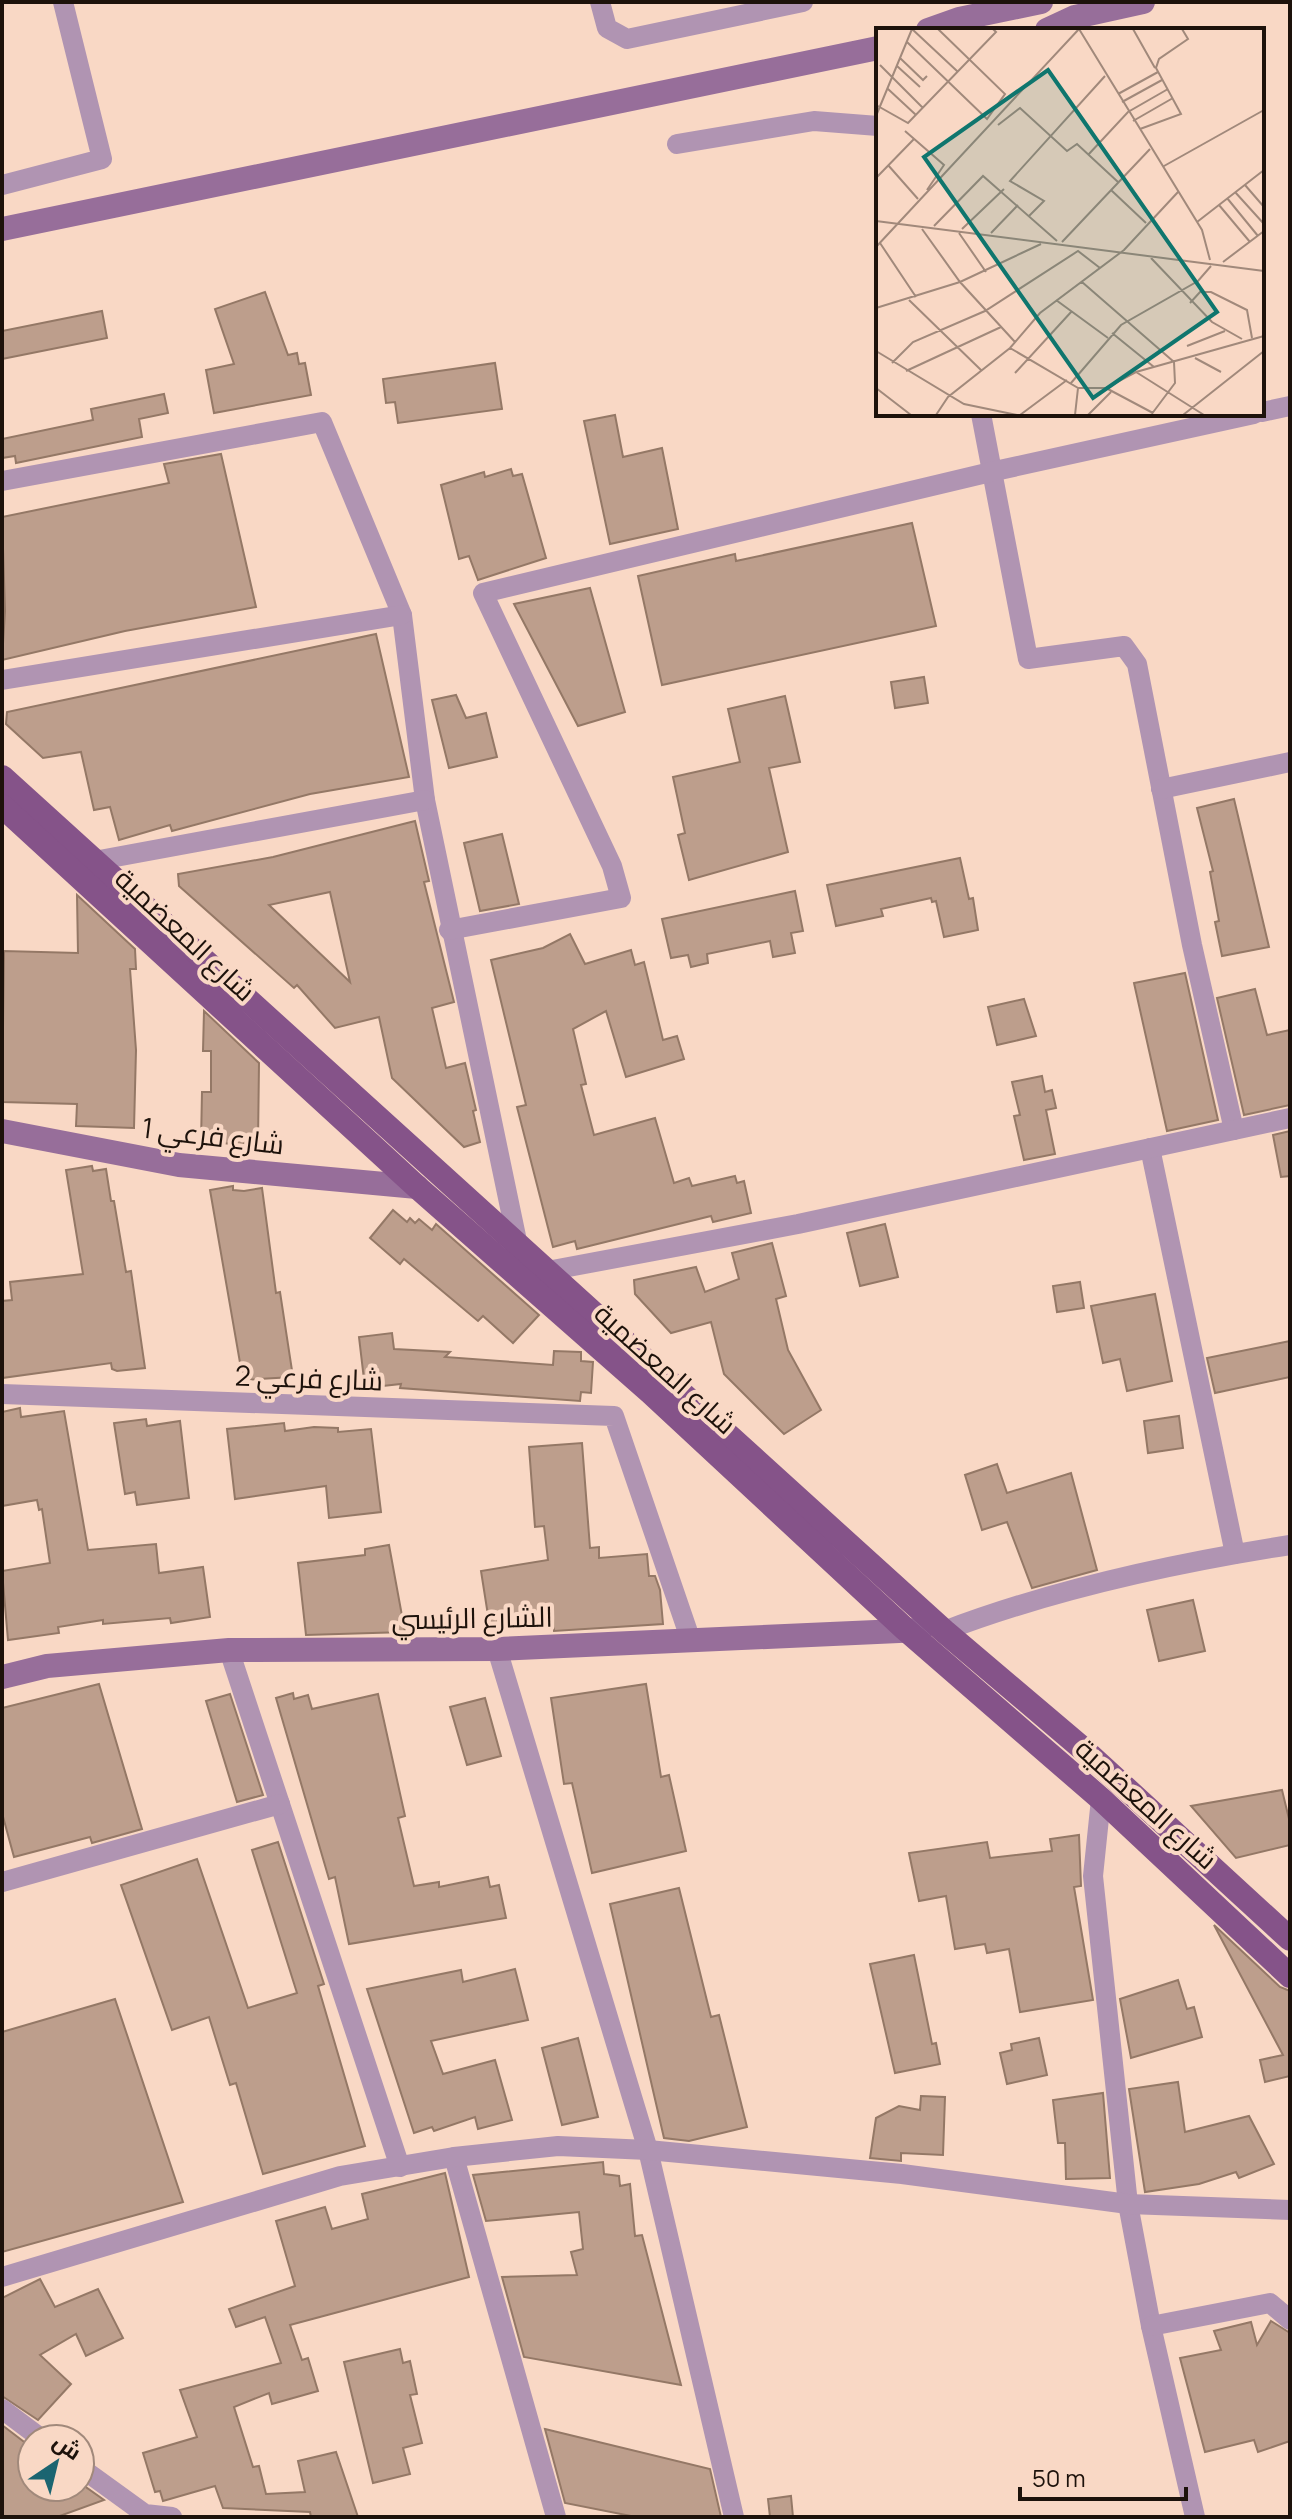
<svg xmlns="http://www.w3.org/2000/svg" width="1292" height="2519" font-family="Manrope,Cairo,sans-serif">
	<rect width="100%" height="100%" fill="#f9d8c5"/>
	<g fill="#bd9e8c" stroke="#947866" stroke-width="2" fill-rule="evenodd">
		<polygon points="265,292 288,355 297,353 299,364 305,363 311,395 214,413 206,370 234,364 215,309"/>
		<polygon points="102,311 107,338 2,359 2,331"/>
		<polygon points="495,363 502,409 398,423 395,402 386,403 383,379"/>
		<polygon points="164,394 168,413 139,419 142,437 16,463 15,456 2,458 2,439 93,420 91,409"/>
		<polygon points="615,415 623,457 662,448 678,529 610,544 584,421"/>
		<polygon points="221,454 256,607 125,631 2,660 5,611 2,517 169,483 164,464"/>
		<polygon points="511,469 513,476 522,474 546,558 478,580 469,556 459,559 441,485 484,472 485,477"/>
		<polygon points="912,523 936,626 662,685 638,576 735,554 736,561"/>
		<polygon points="590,588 625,712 578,726 514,604"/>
		<polygon points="376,634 409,777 310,794 172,831 170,825 119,840 110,807 94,810 81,752 43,758 6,724 7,712"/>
		<polygon points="924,677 928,703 895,708 891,682"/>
		<polygon points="456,695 466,718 486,713 497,757 449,768 432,700"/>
		<polygon points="785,696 800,762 769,768 788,852 689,880 678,835 685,833 673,777 740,762 728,709"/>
		<polygon points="1234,799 1269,947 1222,956 1215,922 1219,921 1210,872 1213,871 1197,808"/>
		<path d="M415 821 429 881 424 882 454 1002 432 1008 446 1068 465 1063 476 1110 473 1111 480 1142 464 1147 392 1078 379 1017 335 1028 297 985 294 988 179 886 178 874 273 857ZM330 892 350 982 269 905Z"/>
		<polygon points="502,834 519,904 480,911 464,843"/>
		<polygon points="960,858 969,899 973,898 978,930 944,937 936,901 932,902 931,898 881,909 883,916 836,926 827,885"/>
		<polygon points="795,891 803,931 791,933 795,953 773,957 770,941 707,954 708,963 691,967 688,955 671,958 662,919"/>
		<polygon points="77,895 135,949 136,969 130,969 136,1050 134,1128 76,1126 77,1104 2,1102 4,951 78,953"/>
		<polygon points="570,934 585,964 631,950 635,965 644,962 663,1040 677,1036 684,1059 626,1077 606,1011 573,1029 586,1084 581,1085 594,1135 655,1118 674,1183 689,1178 692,1186 735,1176 737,1183 744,1181 751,1213 713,1222 711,1216 577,1249 575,1241 553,1247 517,1107 526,1105 491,960 543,948"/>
		<polygon points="1185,973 1218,1120 1167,1131 1134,983"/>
		<polygon points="1255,989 1267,1035 1290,1030 1290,1105 1244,1115 1217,998"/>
		<polygon points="1024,999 1036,1036 997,1045 988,1007"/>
		<polygon points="204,1011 259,1063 258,1144 201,1143 202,1092 211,1092 211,1051 203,1051"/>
		<polygon points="1042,1076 1045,1092 1052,1090 1056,1108 1046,1110 1055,1154 1024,1160 1014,1116 1020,1115 1012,1082"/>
		<polygon points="1290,1131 1290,1176 1281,1177 1273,1135"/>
		<polygon points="92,1166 93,1171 106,1169 111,1201 114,1201 126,1272 131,1271 145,1368 117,1371 112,1369 111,1363 2,1378 2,1301 12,1300 10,1282 83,1274 66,1170"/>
		<polygon points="233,1186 233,1190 244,1191 262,1188 276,1293 280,1292 293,1377 243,1380 210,1190"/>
		<polygon points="393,1210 407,1222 410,1218 415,1223 419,1219 432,1230 436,1224 539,1315 513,1343 483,1316 478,1321 404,1259 400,1264 370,1238"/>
		<polygon points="885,1224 898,1277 860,1286 847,1233"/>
		<polygon points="772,1243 786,1296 776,1299 788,1350 821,1410 784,1434 724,1374 711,1322 671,1333 635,1294 634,1280 696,1267 705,1292 739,1279 732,1253"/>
		<polygon points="1080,1282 1084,1308 1057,1312 1053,1286"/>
		<polygon points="1155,1294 1172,1381 1127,1391 1120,1359 1103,1363 1091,1306"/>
		<polygon points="392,1333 394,1349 450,1352 445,1357 553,1365 554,1351 581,1352 581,1361 593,1362 591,1393 581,1392 580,1401 400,1388 401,1384 365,1388 359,1337"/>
		<polygon points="1290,1341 1290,1377 1215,1393 1207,1358"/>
		<polygon points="20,1408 21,1417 64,1411 88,1550 156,1544 159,1573 203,1567 210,1617 171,1623 170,1618 103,1624 103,1620 58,1627 59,1633 8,1640 2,1571 50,1563 42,1509 39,1510 37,1500 2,1506 2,1412"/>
		<polygon points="1179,1416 1183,1448 1148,1453 1144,1421"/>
		<polygon points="146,1419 147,1426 180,1421 189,1498 137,1505 135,1492 125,1494 114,1423"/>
		<polygon points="284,1423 285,1431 314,1427 338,1428 338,1432 371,1429 381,1512 329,1518 326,1486 235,1499 227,1429"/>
		<polygon points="582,1443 590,1548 599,1547 599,1558 647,1554 649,1576 655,1576 660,1590 663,1624 554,1631 553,1618 490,1628 481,1571 548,1560 544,1526 535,1527 529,1447"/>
		<polygon points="997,1464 1007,1493 1071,1473 1097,1570 1032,1588 1007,1522 982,1530 965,1475"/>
		<polygon points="389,1545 405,1632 306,1635 298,1563 365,1555 365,1549"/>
		<polygon points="1193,1600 1205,1651 1159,1661 1147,1610"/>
		<polygon points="99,1684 142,1829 92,1843 90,1837 14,1857 2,1813 2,1708"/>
		<polygon points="646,1684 661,1777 669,1775 686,1851 592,1873 572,1783 564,1784 551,1698"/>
		<polygon points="293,1693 294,1699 308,1695 312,1709 378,1694 405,1816 398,1818 414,1886 439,1882 439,1887 488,1877 490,1887 499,1885 506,1918 349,1944 335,1877 329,1879 276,1698"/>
		<polygon points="230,1694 263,1795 237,1802 206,1701"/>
		<polygon points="485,1698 501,1756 467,1765 450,1707"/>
		<polygon points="1282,1790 1290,1823 1290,1845 1236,1858 1191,1806"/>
		<polygon points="1079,1835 1081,1886 1074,1887 1093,2000 1020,2012 1009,1949 987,1953 985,1944 955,1949 946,1896 919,1901 909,1853 987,1842 990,1858 1052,1851 1050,1839"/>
		<polygon points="278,1842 324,1984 318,1986 365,2146 263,2174 236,2083 230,2085 209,2017 172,2030 121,1885 197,1859 248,2008 297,1993 252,1850"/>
		<polygon points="679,1888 711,2017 719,2015 747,2127 689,2141 664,2138 610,1904"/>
		<polygon points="1214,1925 1280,1987 1290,1991 1290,2076 1265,2082 1260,2060 1283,2055"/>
		<polygon points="914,1955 932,2044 936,2043 940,2064 895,2073 870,1964"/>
		<polygon points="515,1969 528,2020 431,2041 443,2074 495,2060 512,2120 478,2129 475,2117 434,2131 432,2127 414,2133 367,1989 461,1970 463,1982"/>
		<polygon points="1178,1980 1187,2009 1194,2007 1202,2037 1131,2058 1120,1999"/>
		<polygon points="115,1999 183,2202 2,2252 2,2032"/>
		<polygon points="578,2038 598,2117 562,2125 542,2048"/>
		<polygon points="1039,2038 1047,2075 1007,2084 1000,2053 1012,2050 1011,2044"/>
		<polygon points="1178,2082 1185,2132 1249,2116 1274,2164 1239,2178 1236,2172 1199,2184 1145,2192 1129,2089"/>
		<polygon points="1103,2093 1110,2178 1066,2179 1065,2143 1058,2143 1053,2100"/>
		<polygon points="921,2096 945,2097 943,2155 901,2153 901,2161 870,2158 876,2118 899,2106 920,2110"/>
		<polygon points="603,2162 604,2174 619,2176 620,2186 630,2184 635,2236 642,2235 681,2385 524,2357 502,2277 577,2275 571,2252 583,2249 579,2212 486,2221 473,2175"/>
		<polygon points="445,2173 469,2277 290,2325 302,2360 308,2358 318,2391 272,2404 269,2393 234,2407 253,2467 259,2466 266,2494 305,2492 298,2461 336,2452 358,2517 311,2517 310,2512 223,2508 215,2486 163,2501 160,2491 155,2492 143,2453 197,2437 180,2390 281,2363 265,2317 236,2327 229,2309 295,2286 276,2221 325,2207 332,2229 368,2219 362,2194"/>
		<polygon points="40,2279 55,2307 98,2289 123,2338 86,2356 76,2334 40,2355 71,2384 38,2420 2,2396 2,2298"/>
		<polygon points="1271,2321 1290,2333 1290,2441 1258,2452 1254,2440 1205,2452 1180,2358 1221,2350 1214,2331 1251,2322 1257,2345"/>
		<polygon points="400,2349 403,2363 410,2361 417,2394 410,2395 422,2443 403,2448 410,2474 373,2483 344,2362"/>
		<polygon points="2,2425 32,2448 32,2487 80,2487 80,2483 104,2500 57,2517 2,2517"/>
		<polygon points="545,2429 710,2469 721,2517 636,2517 565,2503"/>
		<polygon points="791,2496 793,2517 770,2517 768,2499"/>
	</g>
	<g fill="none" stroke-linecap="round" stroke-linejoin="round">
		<g stroke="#b094b2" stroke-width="20">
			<polyline points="600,2 607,28 627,39 803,2"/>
			<polyline points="677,144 814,121 878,126"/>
			<polyline points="2,185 102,159 63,2"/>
			<polyline points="1262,412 1290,406"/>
			<polyline points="981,414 1028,659 1124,646 1137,664 1192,945 1234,1130"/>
			<polyline points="2,481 322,422 402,615 425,800 517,1241"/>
			<polyline points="2,680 402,615"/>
			<polyline points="1161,789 1290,762"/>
			<polyline points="94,861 425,800"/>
			<polyline points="449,930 621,898 612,866 483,593 995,471 1254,414"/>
			<polyline points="1150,1148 1235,1554"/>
			<polyline points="547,1271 798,1224 1290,1118"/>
			<polyline points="2,1394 614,1416 690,1638"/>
			<path d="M944 1631C1054 1589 1174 1563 1290 1545"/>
			<polyline points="497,1649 648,2150 734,2517"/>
			<polyline points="229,1650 400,2167"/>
			<polyline points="1101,1799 1093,1876 1128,2204 1151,2326 1195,2517"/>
			<polyline points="2,1882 280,1804"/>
			<polyline points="454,2157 556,2517"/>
			<polyline points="2,2277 340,2176 454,2157 558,2146 648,2150 902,2174 1128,2204 1290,2210"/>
			<polyline points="1151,2326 1270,2303 1290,2320"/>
			<polyline points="2,2409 42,2439"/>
			<polyline points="80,2467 145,2514 172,2517"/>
		</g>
		<g stroke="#976e9a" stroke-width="24">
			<polyline points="928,30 959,19 1041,2"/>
			<polyline points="1047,30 1075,17 1143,2"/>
			<polyline points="2,229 878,48"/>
			<polyline points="2,1131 179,1165 417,1187"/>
			<polyline points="2,1677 47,1666 229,1650 497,1649 921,1630"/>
		</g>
		<g stroke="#855389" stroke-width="24">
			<polyline points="2,777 944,1631 1082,1748 1290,1939"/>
			<polyline points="2,806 417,1187 650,1392 905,1629 1101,1799 1290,1976"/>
		</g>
	</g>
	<g text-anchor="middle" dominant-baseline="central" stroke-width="8" stroke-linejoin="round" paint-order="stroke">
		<g font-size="28" fill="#1d120b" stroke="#f9d8c5">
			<text transform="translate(186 934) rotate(43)">شارع المعضمية</text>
			<text transform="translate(213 1135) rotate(7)">شارع فرعي 1</text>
			<text transform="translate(666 1368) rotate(42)">شارع المعضمية</text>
			<text transform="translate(309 1377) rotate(2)">شارع فرعي 2</text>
			<text transform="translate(472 1617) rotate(-1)">الشارع الرئيسي</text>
			<text transform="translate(1147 1803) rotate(42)">شارع المعضمية</text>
		</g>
	</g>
	<g transform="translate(876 28)">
		<rect width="388" height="388" fill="#f9d8c5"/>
		<path fill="none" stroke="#a1897b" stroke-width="2" d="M36 1 81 43M203 1 326 202 334 232M257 1 279 40M31 14 111 91 129 66 62 1M24 30 47 52 51 48M4 37 47 80M21 38 44 59M12 61 40 87M242 66 282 44M246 74 286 52M0 77 32 95 120 4 117 1M0 88 36 1M257 93 297 70M122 97 144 80 191 123 201 116 242 154M264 101 305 86 280 40 283 31 312 11 306 1M29 103 68 137 51 162M212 127 252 84 292 61M12 137 42 171M288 138 388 82M0 150 38 111M369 157 388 179M235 162 270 195M359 164 388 196M351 170 382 208M343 177 374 214M153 188 168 173 134 153 229 48M0 193 388 243M321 194 388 142M58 198 107 148 181 213M46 201 84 254 139 314M86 201 128 161M83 205 110 244M115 205 142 177M186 214 274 121M4 215 40 269M0 219 203 1M275 230 336 294 366 311M347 234 388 203M206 254 298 334 299 355 275 387M33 272 106 343M180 272 232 310M314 275 324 264H335L371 282 376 310M0 280 84 254 165 216M236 305 278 339M311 318 349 303M134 320 202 360 199 387M0 323 88 376 141 387M319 330 345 344M16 335 37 314 109 283 202 223 224 240M30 343 125 299M260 344 328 387M139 345 196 283M195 355 245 297 322 253 335 238M0 360 35 387M202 360H230L260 344 388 308M230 360 277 385M60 387 72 369 134 320 164 285 248 222 302 164M144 387 191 352M212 387 235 364M307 387 388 323"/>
		<path fill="#0f766e" fill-opacity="0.15" stroke="#0f766e" stroke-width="4" d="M172 42 341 284 217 370 48 129Z"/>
		<rect width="388" height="388" fill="none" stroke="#1d120b" stroke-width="4"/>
	</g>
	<rect width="1292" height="2519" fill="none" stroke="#1d120b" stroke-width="8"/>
	<g transform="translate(56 2463) rotate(35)"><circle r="38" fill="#f9d8c5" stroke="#a1897b" stroke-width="2"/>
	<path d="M0-6L14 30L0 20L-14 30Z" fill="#1b6571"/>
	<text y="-12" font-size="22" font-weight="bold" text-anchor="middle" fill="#1d120b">ش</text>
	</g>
	<path d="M1020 2487v12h166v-12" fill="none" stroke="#1d120b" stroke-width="4"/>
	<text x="1032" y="2487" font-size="24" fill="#1d120b" stroke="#f9d8c5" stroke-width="6" paint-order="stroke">50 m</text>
</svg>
